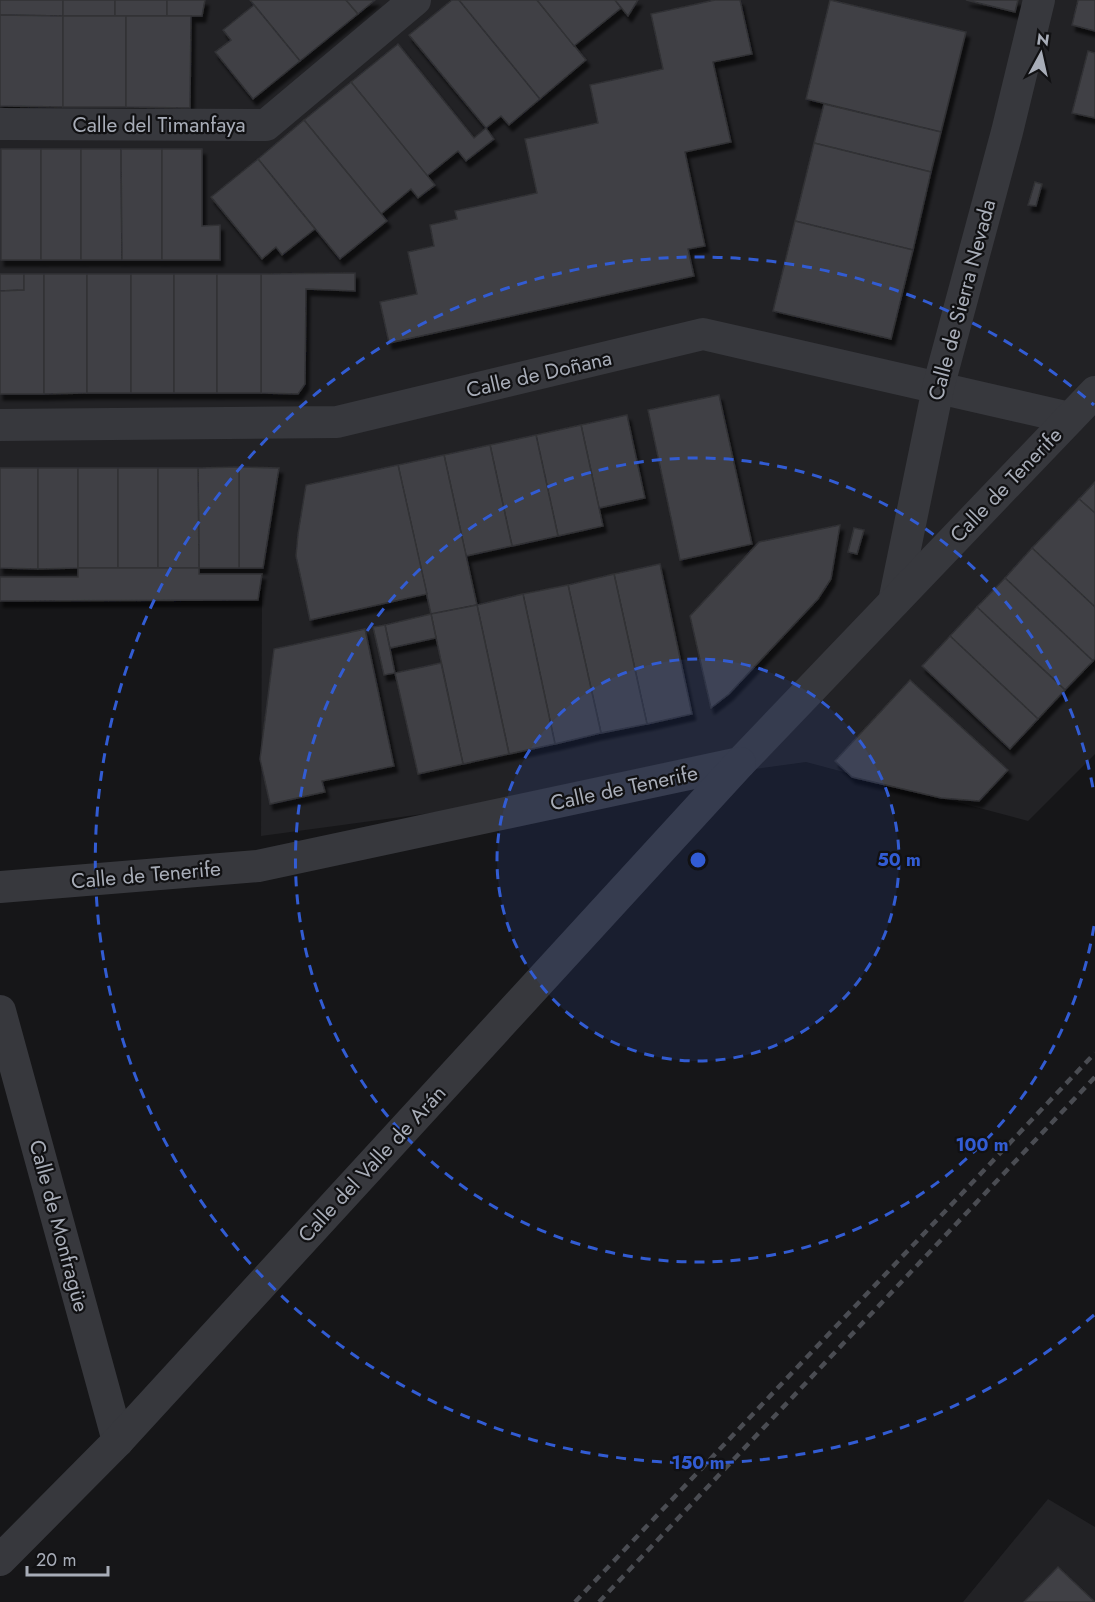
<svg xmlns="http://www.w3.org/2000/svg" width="1095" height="1602" font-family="Jost,sans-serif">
	<defs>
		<filter id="shadow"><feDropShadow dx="3.5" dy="6" stdDeviation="1.5" flood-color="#0009"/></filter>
	</defs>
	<rect width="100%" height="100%" fill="#161618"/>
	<g fill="#222225">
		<polygon points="0,0 1095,0 1095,754 1028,821 806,762 261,836 262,589 0,580"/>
		<polygon points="1048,1499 1095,1527 1095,1602 963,1602"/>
	</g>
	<g fill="#404145" stroke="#303034" stroke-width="1.5" filter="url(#shadow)">
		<polygon points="0,0 63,0 63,16 0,15"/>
		<rect x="63" y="0" width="52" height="16"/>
		<rect x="115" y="0" width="52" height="16"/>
		<polygon points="167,0 205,0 202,16 167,16"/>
		<polygon points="250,0 346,0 358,14 300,61"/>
		<polygon points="346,0 375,0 358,14"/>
		<polygon points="452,0 459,0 540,99 509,125 501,116 486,128 409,35"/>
		<polygon points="459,0 537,0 586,60 540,99"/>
		<polygon points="537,0 615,0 621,8 574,46"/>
		<polygon points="615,0 638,0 628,16"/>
		<polygon points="715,0 740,0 752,54 713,62 731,142 685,152 705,246 688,249 694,276 389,343 380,302 417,294 408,252 434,246 430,225 457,219 455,211 537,193 525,139 598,123 590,85 663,69 651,14"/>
		<polygon points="830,0 966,32 941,132 806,99"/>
		<polygon points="966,0 1018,0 1015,12"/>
		<polygon points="1078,0 1095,0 1095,31 1072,25"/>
		<polygon points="254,5 300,61 253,99 215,52 231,40 223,30"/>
		<polygon points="0,15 63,16 63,107 0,106"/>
		<rect x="63" y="16" width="63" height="91"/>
		<polygon points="126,16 191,16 190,108 126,107"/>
		<polygon points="398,44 474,138 486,128 494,139 466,161 458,151 427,176 351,82"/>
		<polygon points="1088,51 1095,53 1095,118 1072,113"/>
		<polygon points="351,82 435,185 418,198 411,189 381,214 304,120"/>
		<polygon points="824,104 941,132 931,172 814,143"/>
		<polygon points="304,120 387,221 340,259 258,159"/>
		<polygon points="814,143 931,172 913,250 795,221"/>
		<rect x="1" y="149" width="40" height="111"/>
		<rect x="41" y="149" width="40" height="111"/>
		<polygon points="81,149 121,149 122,260 81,260"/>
		<polygon points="121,149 162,149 162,260 122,260"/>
		<polygon points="162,149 202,149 202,226 220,225 220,260 162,260"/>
		<polygon points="258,159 315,229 282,255 276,247 262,259 211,197"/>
		<polygon points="1035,182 1042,184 1036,206 1028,205"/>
		<polygon points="795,221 913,250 891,339 773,311"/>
		<polygon points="355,273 355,291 306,289 305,384 298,394 261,393 261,274"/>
		<polygon points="0,274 24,274 24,290 0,291"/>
		<polygon points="24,274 44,274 44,394 0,394 0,291 24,290"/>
		<polygon points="44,274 87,274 87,393 44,394"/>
		<rect x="87" y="274" width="44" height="119"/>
		<rect x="131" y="274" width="43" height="119"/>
		<rect x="174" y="274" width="43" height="119"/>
		<rect x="217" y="274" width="44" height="119"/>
		<polygon points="719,395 752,544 680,560 648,410"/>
		<polygon points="627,415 645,498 599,508 581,425"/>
		<polygon points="581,425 603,526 558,536 536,435"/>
		<polygon points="536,435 558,536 512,546 490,445"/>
		<polygon points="490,445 512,546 466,556 444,455"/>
		<polygon points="444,455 477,605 431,614 398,465"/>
		<polygon points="398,465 427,594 310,620 296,556 298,534 306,485"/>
		<polygon points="239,467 279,468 263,568 239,568"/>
		<polygon points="239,467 239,568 199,568 198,468"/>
		<polygon points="0,468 38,468 38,569 0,568"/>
		<polygon points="38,468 78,468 78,568 38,569"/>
		<rect x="78" y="468" width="40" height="100"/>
		<rect x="118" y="468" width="40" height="100"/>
		<polygon points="158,468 198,468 199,568 158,568"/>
		<polygon points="1095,482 1095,513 1079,499"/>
		<polygon points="1079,499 1095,513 1095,607 1032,548"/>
		<polygon points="840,525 831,579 818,599 729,694 711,708 690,616 759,542"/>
		<polygon points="854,528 864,530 857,554 848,552"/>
		<polygon points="1032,548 1095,607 1095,658 1093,661 1005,578"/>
		<polygon points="660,564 692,714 647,724 614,574"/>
		<polygon points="78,568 199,568 199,574 262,574 258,600 0,601 0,577 78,577"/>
		<polygon points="614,574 647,724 601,733 568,585"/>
		<polygon points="1005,578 1093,661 1065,690 977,607"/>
		<polygon points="568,585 601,733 555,744 523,594"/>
		<polygon points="523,594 555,744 509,754 477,605"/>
		<polygon points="477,605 509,754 463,764 431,614"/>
		<polygon points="977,607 1065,690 1038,719 950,636"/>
		<polygon points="431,614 436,638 390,648 385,625"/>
		<polygon points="385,625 395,673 384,675 373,627"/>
		<polygon points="365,629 394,766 322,781 325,792 270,804 260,759 274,649"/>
		<polygon points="950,636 1038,719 1010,749 922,666"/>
		<polygon points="441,663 463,764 418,774 395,673"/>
		<polygon points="910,680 1008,770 979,801 941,798 852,777 835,761"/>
		<polygon points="1058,1567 1095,1602 1024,1602"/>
	</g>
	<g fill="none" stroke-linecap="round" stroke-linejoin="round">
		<g stroke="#37383d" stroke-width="32">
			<polyline points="0,124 266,125 415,0"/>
			<polyline points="0,425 337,422 703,334 1070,418"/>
			<polyline points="894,602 938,388 1007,132 1039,0"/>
			<polyline points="0,887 258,866 740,763 1095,392"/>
			<polyline points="0,1011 118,1441"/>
			<polyline points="0,1560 118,1441 740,763"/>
		</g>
		<g stroke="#4a4c52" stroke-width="4.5" stroke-dasharray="8 6" stroke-linecap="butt">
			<polyline points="575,1602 1095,1053"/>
			<polyline points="599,1602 1095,1077"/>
		</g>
	</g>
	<circle cx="698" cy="860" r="201" fill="#325cd3" fill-opacity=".12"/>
	<g fill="none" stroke="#325cd3" stroke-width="3" stroke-dasharray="10 8">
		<circle cx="698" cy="860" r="201"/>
		<path d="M1094 926A402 402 0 1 1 1094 794"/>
		<path d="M1094 1315A603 603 0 1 1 1094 405"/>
	</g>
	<g text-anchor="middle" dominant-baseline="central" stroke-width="4.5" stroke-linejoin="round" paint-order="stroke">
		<g font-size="21" fill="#a8adb8" stroke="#111113">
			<text x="159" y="125">Calle del Timanfaya</text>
			<text transform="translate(962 300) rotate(-75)">Calle de Sierra Nevada</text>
			<text transform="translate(539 374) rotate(-13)">Calle de Doñana</text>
			<text transform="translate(1006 485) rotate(-46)">Calle de Tenerife</text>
			<text transform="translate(624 788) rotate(-12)">Calle de Tenerife</text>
			<text transform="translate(146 875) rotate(-5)">Calle de Tenerife</text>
			<text transform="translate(372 1164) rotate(-47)">Calle del Valle de Arán</text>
			<text transform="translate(59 1226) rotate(75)">Calle de Monfragüe</text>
		</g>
	</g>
	<circle cx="698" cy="860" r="9" fill="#325cd3" stroke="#111113" stroke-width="3"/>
	<g font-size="18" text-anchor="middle" font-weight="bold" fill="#325cd3" stroke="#111113" stroke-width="4.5" stroke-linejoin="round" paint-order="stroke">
		<text x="899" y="866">50 m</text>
		<text x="982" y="1151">100 m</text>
		<text x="698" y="1469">150 m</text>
	</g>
	<g transform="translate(1041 54) rotate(8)" stroke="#111113" stroke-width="4.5" paint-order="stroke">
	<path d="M0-4.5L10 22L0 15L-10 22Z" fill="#a8adb8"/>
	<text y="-9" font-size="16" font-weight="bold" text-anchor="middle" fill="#a8adb8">N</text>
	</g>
	<path d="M27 1566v9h81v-9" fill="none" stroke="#a8adb8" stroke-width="3"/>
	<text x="36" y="1566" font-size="18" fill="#a8adb8" stroke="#111113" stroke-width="4.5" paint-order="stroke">20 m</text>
</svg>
